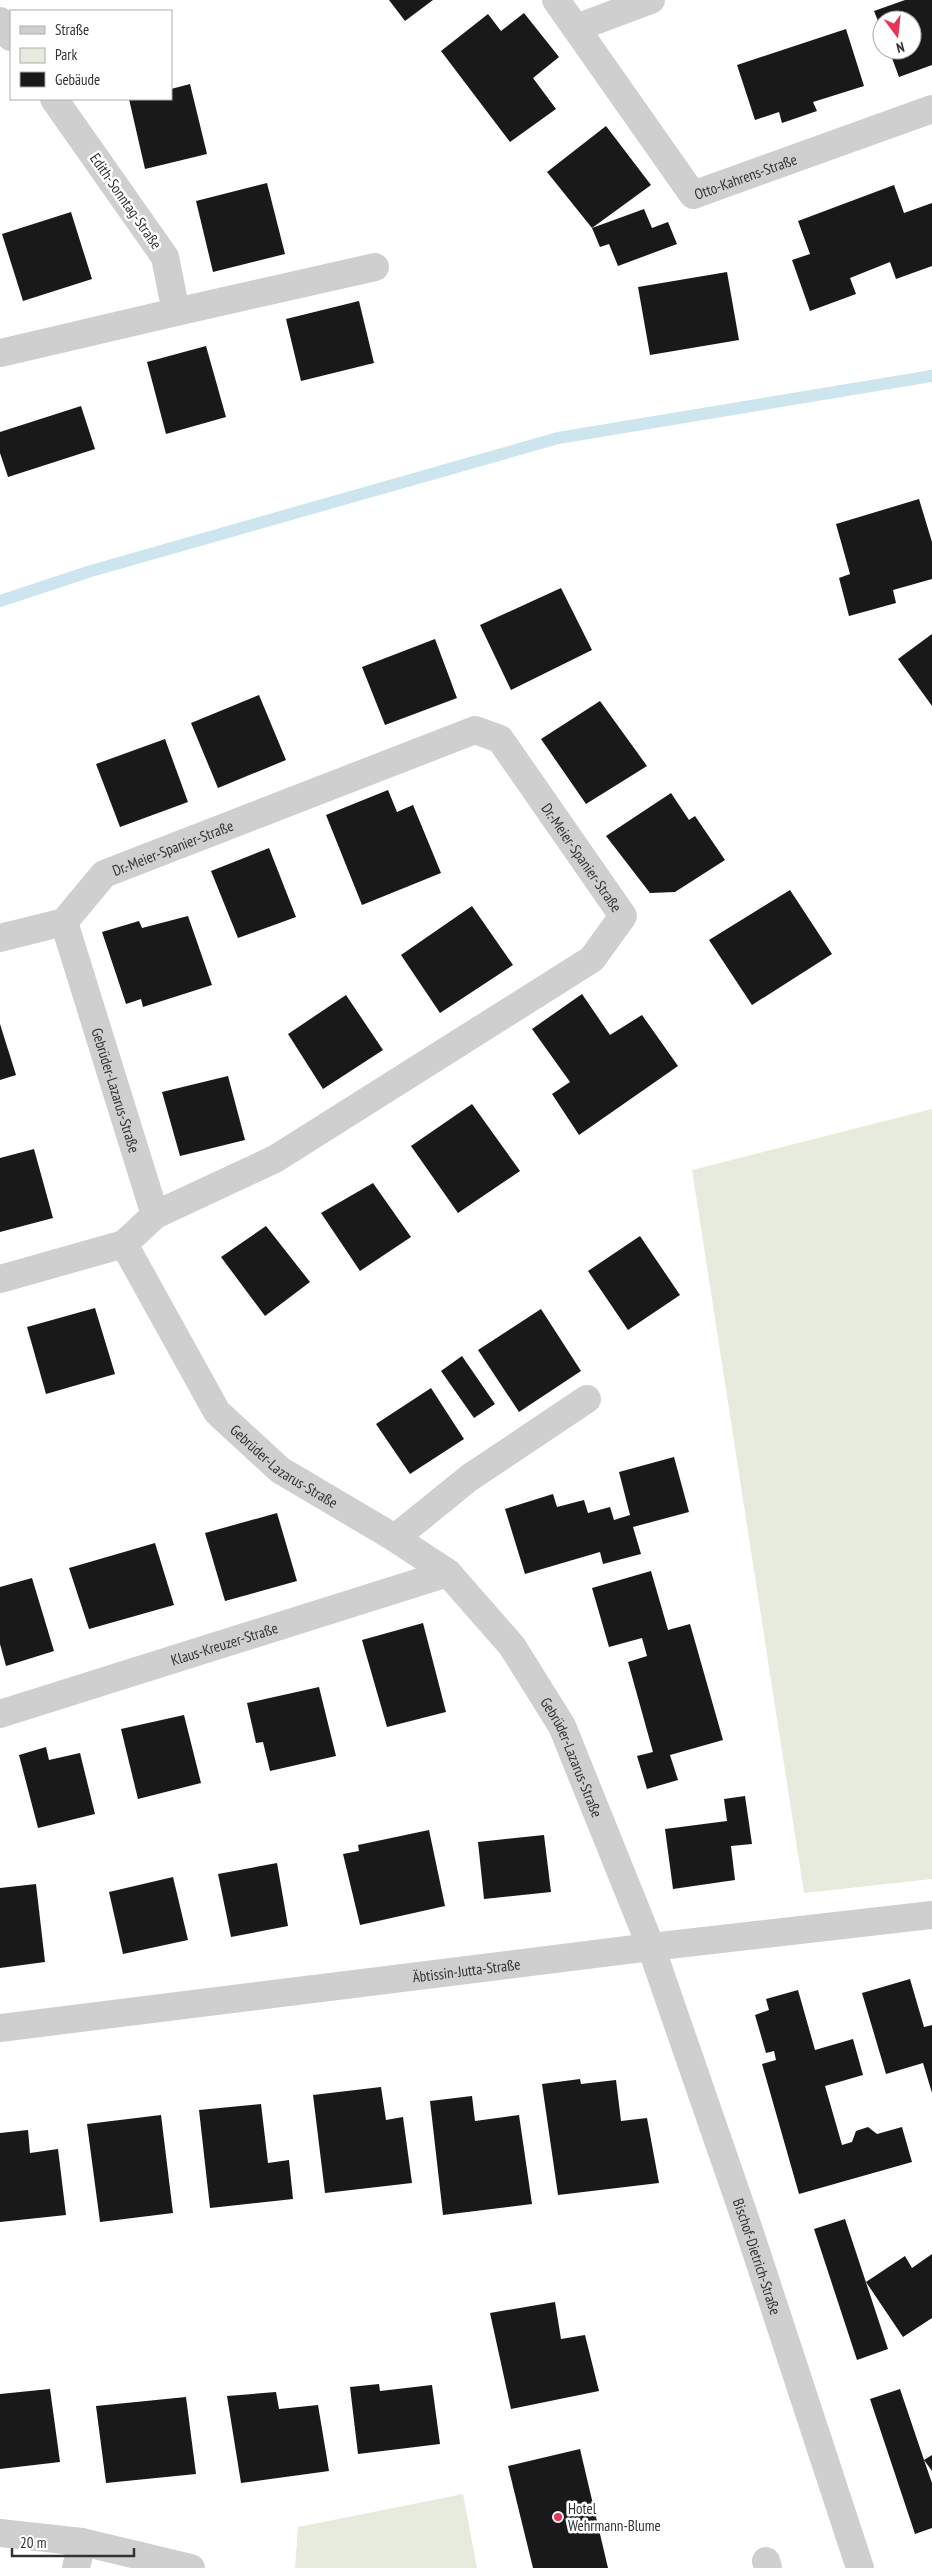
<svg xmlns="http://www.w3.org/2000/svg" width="932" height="2568" font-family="'PT Sans Narrow',sans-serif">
	<rect width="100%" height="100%" fill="#fff"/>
	<g fill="#e6ebdd">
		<polygon points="932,1109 932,1879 804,1893 692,1170"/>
		<polygon points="463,2494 477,2568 295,2568 298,2527"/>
	</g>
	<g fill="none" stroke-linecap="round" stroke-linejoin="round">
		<polyline stroke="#cde5ee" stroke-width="12" points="0,601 91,571 558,438 932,376"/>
	</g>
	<g fill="#191919">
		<polygon points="389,0 433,0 405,21"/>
		<polygon points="905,0 932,0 932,65 899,77 889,50 912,50 912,20 882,20 882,31 874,11"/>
		<polygon points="524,13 559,57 533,78 556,109 510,142 441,51 488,14 501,31"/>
		<polygon points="846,29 864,86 813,102 817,111 782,123 779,112 755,120 737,65"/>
		<polygon points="190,84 207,154 145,169 129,99 171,99 171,89"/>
		<polygon points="606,126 651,185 592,228 547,172"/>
		<polygon points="267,183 285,254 213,272 196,201"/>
		<polygon points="894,185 904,213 932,203 932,266 896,279 890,262 850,278 856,294 810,311 792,260 810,254 798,221"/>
		<polygon points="644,209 652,228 668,222 677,244 618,266 609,244 600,247 592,228"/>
		<polygon points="71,212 92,279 23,301 2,234"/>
		<polygon points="727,272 739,340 650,355 638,287"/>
		<polygon points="359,301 374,363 301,381 286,319"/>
		<polygon points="206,346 226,417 166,434 147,362"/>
		<polygon points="81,406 95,449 8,477 0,453 0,432"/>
		<polygon points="919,499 932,542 932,579 893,590 896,603 849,616 839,578 850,574 836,524"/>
		<polygon points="561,588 592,650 511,690 480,625"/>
		<polygon points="932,634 932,706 898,659"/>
		<polygon points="435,639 457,698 385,725 362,667"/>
		<polygon points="259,695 286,760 218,788 191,723"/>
		<polygon points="600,701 647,766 586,804 541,739"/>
		<polygon points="165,739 188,802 120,827 96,764"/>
		<polygon points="388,790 397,812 413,805 441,873 362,905 326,815"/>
		<polygon points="671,793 689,820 695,816 725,860 675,892 650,893 606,836"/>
		<polygon points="269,848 296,917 238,938 211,871"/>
		<polygon points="790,890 832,954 752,1005 709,940"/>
		<polygon points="472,906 513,965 440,1013 401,955"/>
		<polygon points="188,916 212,985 143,1007 141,999 126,1004 102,932 139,921 142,928"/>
		<polygon points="582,994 610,1035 642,1015 678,1066 579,1135 552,1094 570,1082 532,1029"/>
		<polygon points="346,995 383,1050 323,1089 288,1034"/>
		<polygon points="0,1024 16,1075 0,1080"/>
		<polygon points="228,1076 245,1140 180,1156 162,1092"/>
		<polygon points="472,1104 520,1171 458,1213 411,1146"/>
		<polygon points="34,1149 53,1218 0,1232 0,1158"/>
		<polygon points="373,1183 411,1237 360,1271 321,1213"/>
		<polygon points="266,1226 310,1282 265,1316 221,1257"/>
		<polygon points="640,1236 680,1295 628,1330 588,1271"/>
		<polygon points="95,1308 115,1374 46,1394 27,1327"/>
		<polygon points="541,1309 581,1371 519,1412 478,1350"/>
		<polygon points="462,1356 495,1404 474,1418 441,1371"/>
		<polygon points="431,1388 464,1439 410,1474 376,1424"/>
		<polygon points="674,1457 689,1512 633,1527 641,1554 603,1564 600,1552 525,1574 505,1509 553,1494 557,1507 584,1500 588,1513 610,1507 614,1520 630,1515 619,1472"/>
		<polygon points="277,1513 297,1581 225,1601 205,1533"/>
		<polygon points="155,1543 174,1605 89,1629 69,1568"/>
		<polygon points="651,1571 668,1630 690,1624 723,1740 670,1755 678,1780 647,1789 637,1756 653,1752 628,1662 647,1656 642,1638 609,1647 592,1588"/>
		<polygon points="32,1578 54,1651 6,1666 0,1644 0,1587"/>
		<polygon points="423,1623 446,1712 387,1727 362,1640"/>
		<polygon points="319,1687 336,1756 270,1771 263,1742 256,1743 247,1703"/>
		<polygon points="184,1715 201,1783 138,1799 121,1729"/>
		<polygon points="46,1747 49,1760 80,1753 95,1814 38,1828 19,1755"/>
		<polygon points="745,1796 752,1844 731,1846 735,1880 673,1889 665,1829 727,1821 724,1799"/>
		<polygon points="429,1830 445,1906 360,1925 343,1854 359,1851 358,1845"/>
		<polygon points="544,1835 551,1892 484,1899 478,1842"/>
		<polygon points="277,1863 288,1926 231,1937 218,1874"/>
		<polygon points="173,1877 188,1940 123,1954 109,1892"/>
		<polygon points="36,1884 45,1962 0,1968 0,1888"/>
		<polygon points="910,1979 924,2027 932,2025 932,2093 923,2063 886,2074 862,1993"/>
		<polygon points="798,1990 815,2050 853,2039 863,2075 825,2086 842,2145 852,2142 856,2131 868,2127 877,2134 902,2127 912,2162 799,2194 762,2064 776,2060 774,2051 766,2053 755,2015 769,2010 766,1999"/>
		<polygon points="580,2079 581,2084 616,2080 621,2121 647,2118 659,2183 558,2195 542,2084"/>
		<polygon points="381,2087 386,2120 403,2117 412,2183 325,2193 313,2095"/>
		<polygon points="472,2096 475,2121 519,2115 532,2204 443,2215 430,2101"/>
		<polygon points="261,2104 268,2163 289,2160 293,2199 210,2208 199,2110"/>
		<polygon points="161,2115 173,2213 100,2222 87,2124"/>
		<polygon points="28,2130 30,2153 58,2149 66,2215 0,2222 0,2133"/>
		<polygon points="845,2219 888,2349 857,2360 814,2229"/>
		<polygon points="932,2254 932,2318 903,2337 866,2282 905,2256 912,2268"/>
		<polygon points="555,2302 561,2339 585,2335 599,2391 511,2409 490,2313"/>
		<polygon points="379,2384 380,2391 432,2385 440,2444 358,2454 350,2387"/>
		<polygon points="50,2389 60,2462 0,2469 0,2394"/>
		<polygon points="900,2389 924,2460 932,2455 932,2471 924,2460 932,2483 932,2528 915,2534 870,2399"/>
		<polygon points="276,2392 279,2409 318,2405 329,2471 241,2483 227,2396"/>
		<polygon points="186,2397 196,2474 106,2483 96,2406"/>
		<polygon points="580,2449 608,2568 533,2568 508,2466"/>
	</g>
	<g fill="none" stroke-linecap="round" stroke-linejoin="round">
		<g stroke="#cfcfcf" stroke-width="28">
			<path id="s1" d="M556 0 693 195 932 109"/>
			<polyline points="0,21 11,37"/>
			<polyline points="576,28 651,0"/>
			<polyline points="176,312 375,267"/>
			<polyline points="0,353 176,312 165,257 54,99"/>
			<path id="s2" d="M64 922 155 1215 124 1244 217 1412 280 1470 395 1538 448 1573 512 1646 562 1726 651 1947 748 2227 860 2568"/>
			<path id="s3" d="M64 922 104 874 475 730 500 739 623 916 592 959 275 1159 155 1215"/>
			<polyline points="0,938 64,922"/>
			<polyline points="0,1279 124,1244"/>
			<polyline points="395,1538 469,1478 587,1399"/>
			<path id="s4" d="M0 1714 448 1573"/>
			<path id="s5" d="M0 2028 651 1947 932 1915"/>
			<polyline points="0,2533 82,2542 191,2568"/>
			<polyline points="766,2561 768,2568"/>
			<polyline points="76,2568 82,2542"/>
		</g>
	</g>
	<circle fill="#e83556" stroke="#fff" stroke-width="2" cx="558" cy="2517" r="5"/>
	<g text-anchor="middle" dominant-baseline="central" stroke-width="5" stroke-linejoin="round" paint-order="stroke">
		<g font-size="15" fill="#323232" stroke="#fff">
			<text stroke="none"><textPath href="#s1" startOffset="294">Otto-Kahrens-Straße</textPath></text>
			<text transform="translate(126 201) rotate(55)">Edith-Sonntag-Straße</text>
			<text stroke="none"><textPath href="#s3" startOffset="136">Dr.-Meier-Spanier-Straße</textPath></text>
			<text stroke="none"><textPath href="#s3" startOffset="631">Dr.-Meier-Spanier-Straße</textPath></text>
			<text stroke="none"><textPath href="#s2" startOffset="176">Gebrüder-Lazarus-Straße</textPath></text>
			<text stroke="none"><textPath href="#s2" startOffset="628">Gebrüder-Lazarus-Straße</textPath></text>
			<text stroke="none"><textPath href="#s4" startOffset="235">Klaus-Kreuzer-Straße</textPath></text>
			<text stroke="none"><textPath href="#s2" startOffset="1048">Gebrüder-Lazarus-Straße</textPath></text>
			<text stroke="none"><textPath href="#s5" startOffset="470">Äbtissin-Jutta-Straße</textPath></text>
			<text stroke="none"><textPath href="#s2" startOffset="1581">Bischof-Dietrich-Straße</textPath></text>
		</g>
		<g font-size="15" fill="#323232" stroke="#fff" text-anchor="start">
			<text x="568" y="2508">Hotel<tspan x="568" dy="17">Wehrmann-Blume</tspan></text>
		</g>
	</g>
	<rect x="10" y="10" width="162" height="90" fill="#ffffff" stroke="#adadad"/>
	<rect x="20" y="26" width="25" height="8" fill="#cfcfcf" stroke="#adadad"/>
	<text x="55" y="35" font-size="15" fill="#323232">Straße</text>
	<rect x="20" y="48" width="25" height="15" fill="#e6ebdd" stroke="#adadad"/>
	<text x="55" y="60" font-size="15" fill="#323232">Park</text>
	<rect x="20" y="72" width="25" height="15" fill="#191919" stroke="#adadad"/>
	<text x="55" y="85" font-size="15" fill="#323232">Gebäude</text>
	<g transform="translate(897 35) rotate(165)"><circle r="24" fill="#ffffff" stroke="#adadad"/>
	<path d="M0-4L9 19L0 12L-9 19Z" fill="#e83556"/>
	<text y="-8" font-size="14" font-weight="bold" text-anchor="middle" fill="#323232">N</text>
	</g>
	<path d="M12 2548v8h122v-8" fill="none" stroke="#323232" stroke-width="2.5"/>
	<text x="20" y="2548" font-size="15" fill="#323232" stroke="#ffffff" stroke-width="4" paint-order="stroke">20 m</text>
</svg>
